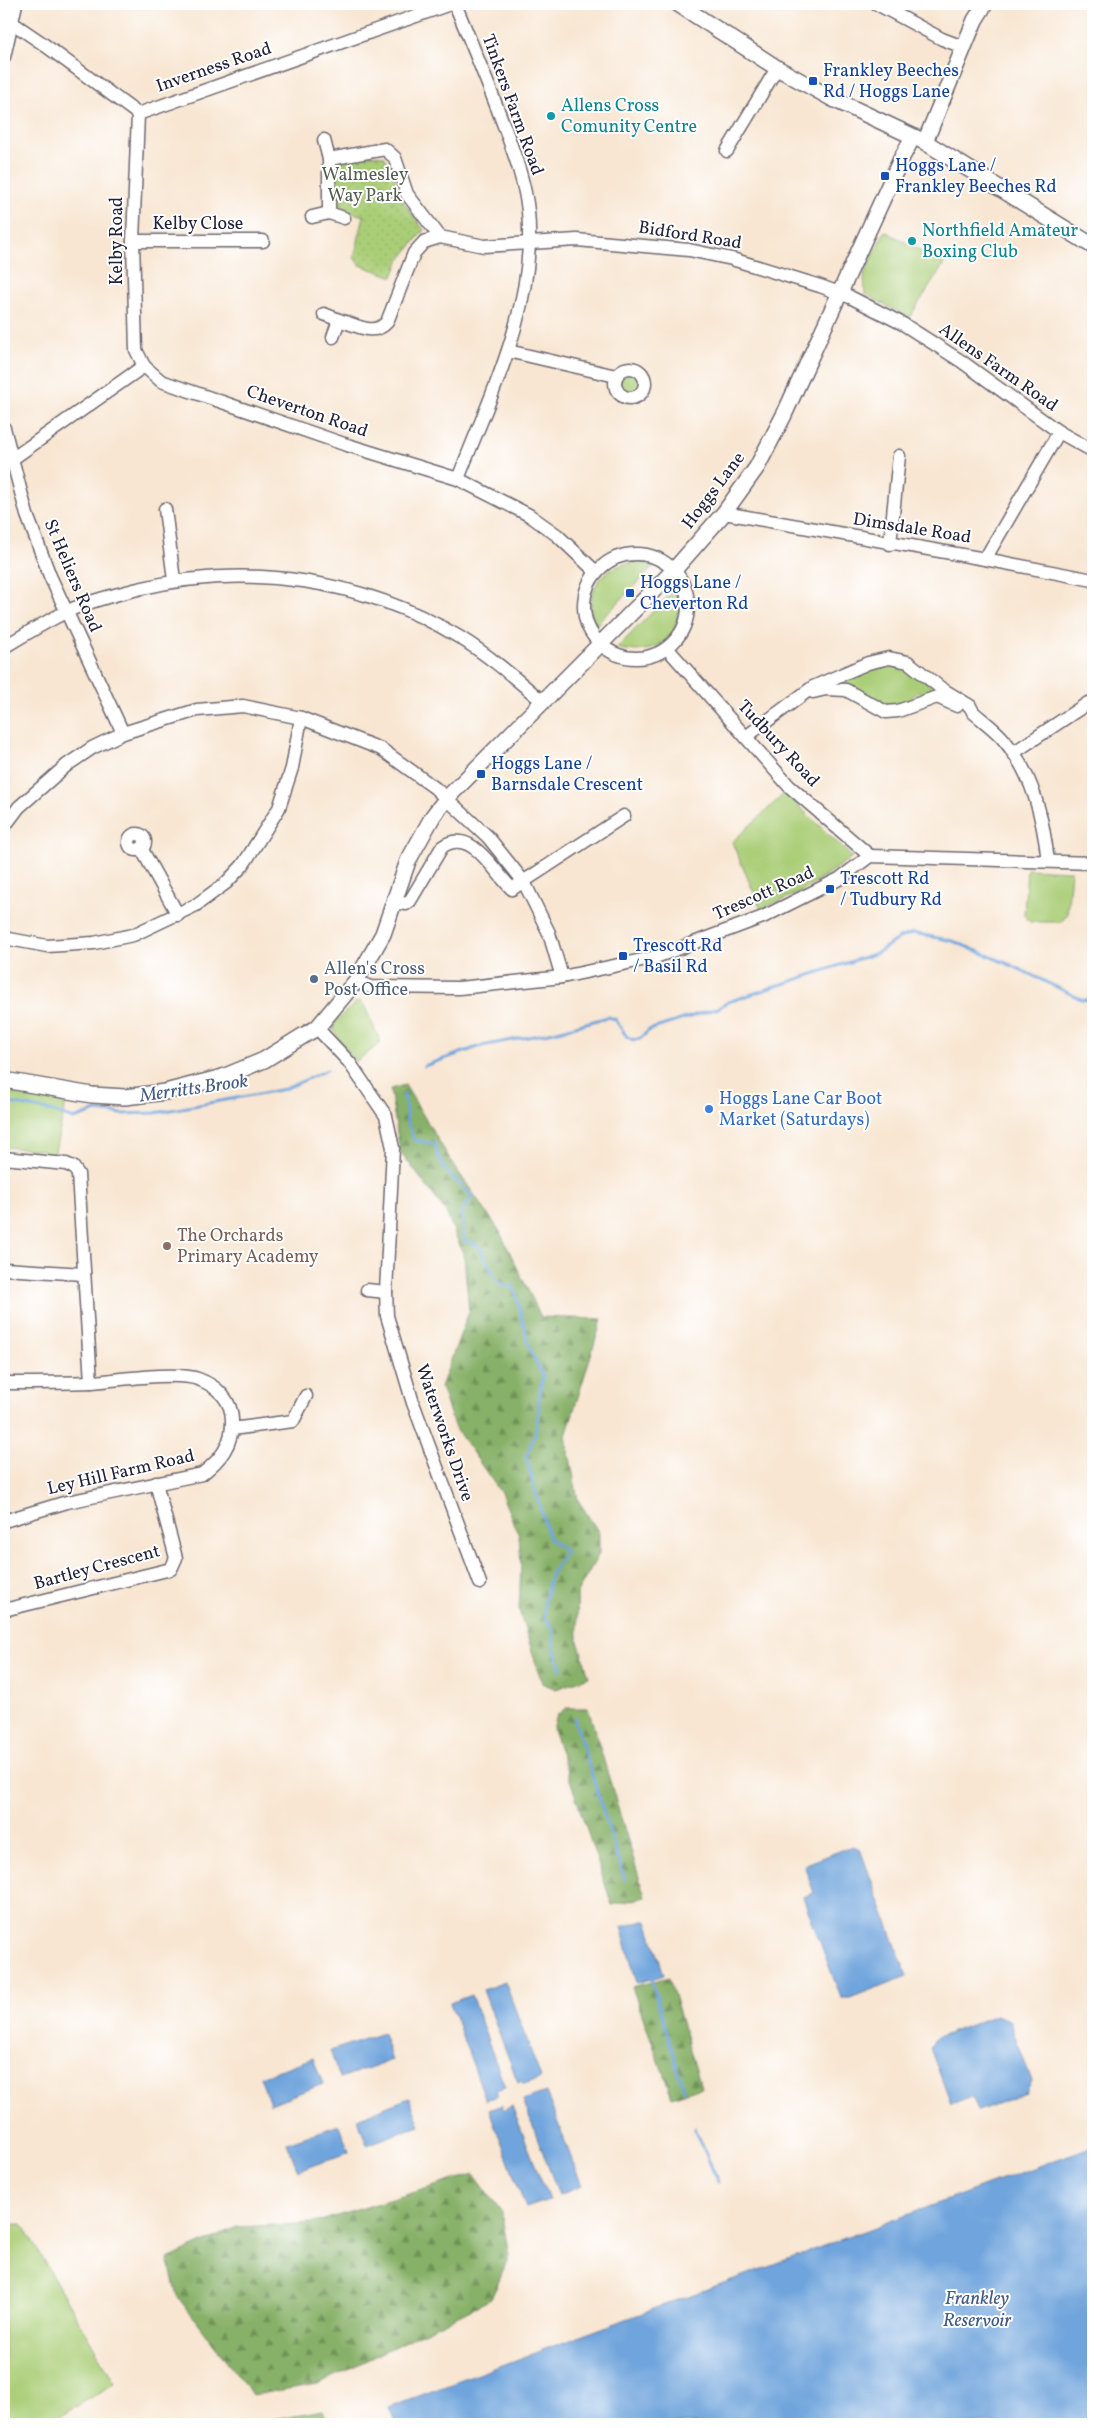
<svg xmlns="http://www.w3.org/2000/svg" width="1097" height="2428" font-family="Vollkorn,serif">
	<defs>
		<pattern id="forest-firs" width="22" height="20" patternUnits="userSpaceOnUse" patternTransform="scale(1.25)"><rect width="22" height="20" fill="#87b168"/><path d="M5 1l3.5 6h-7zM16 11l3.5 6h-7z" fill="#6e9057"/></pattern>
		<pattern id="park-dots" width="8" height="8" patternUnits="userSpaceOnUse" patternTransform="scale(1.25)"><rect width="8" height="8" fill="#aace77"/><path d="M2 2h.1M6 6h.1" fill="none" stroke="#92b168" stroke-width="1.8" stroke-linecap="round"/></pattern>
	</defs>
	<rect width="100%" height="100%" fill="#fff"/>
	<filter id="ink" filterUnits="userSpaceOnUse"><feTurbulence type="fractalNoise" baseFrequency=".02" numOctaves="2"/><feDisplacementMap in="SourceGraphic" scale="10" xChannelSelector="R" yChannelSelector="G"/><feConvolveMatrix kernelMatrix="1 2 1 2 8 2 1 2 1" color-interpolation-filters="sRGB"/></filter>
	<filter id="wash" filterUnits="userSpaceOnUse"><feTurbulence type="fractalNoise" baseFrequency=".0096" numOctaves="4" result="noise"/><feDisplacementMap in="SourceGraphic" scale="20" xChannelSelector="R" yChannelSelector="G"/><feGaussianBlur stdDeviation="1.12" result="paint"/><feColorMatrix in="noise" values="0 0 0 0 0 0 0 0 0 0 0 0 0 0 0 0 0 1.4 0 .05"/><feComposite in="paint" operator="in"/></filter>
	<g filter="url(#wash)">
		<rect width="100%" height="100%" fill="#f8e6d2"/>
		<g fill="#aace77" stroke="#667859">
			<polygon points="885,231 944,264 909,318 865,294 864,274"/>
			<circle cx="630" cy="383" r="10"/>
			<path d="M641 562 654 566 594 627C583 589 602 563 641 562Z"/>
			<path d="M676 588C687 631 661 660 617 648Z"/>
			<polygon points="888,661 908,666 936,690 926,694 918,692 908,701 892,708 842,684"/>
			<polygon points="785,793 852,857 801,892 761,909 732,842"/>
			<polygon points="1027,869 1071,871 1067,915 1061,922 1030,922 1024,915"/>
			<polygon points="359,1001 364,1005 381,1043 355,1062 333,1029 335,1022 356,1002"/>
			<polygon points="4,1091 66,1103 54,1155 42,1150 4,1147"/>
			<polygon points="22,2224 115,2383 47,2424 4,2424 4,2225"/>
		</g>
		<g fill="url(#forest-firs)" stroke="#546a52">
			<polygon points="405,1085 454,1166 499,1230 541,1317 602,1319 566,1436 578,1500 599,1533 599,1554 577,1593 578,1641 589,1677 556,1689 542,1683 519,1610 521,1565 519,1536 501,1493 454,1426 441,1387 469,1311 464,1256 446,1212 400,1151 390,1089"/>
			<polygon points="566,1708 588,1708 645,1897 612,1905 553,1729 557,1715"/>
			<polygon points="669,1978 701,2087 672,2097 632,1987"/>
			<polygon points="474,2174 501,2211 509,2256 491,2299 318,2384 252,2395 177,2296 168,2259 237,2227 314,2223"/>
			<polygon points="323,2410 329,2424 263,2424 262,2421"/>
		</g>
		<polygon fill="url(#park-dots)" stroke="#667859" points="363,154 384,156 396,181 399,196 424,230 399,261 393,277 360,265 354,258 364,216 342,210 336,205 331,164"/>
		<g fill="#6fa4dc" stroke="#48638c">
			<polygon points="852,1846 860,1849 907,1976 850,1998 841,1998 803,1897 814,1893 804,1865"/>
			<polygon points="647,1920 664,1975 637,1983 621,1927"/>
			<polygon points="505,1982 541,2078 524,2084 522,2081 518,2083 483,1990"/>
			<polygon points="471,1995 505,2087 496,2090 498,2096 486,2100 450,2003"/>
			<polygon points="996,2015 1009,2020 1032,2081 1026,2093 978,2111 972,2096 951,2104 930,2048 935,2039"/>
			<polygon points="383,2033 392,2060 340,2078 330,2051"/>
			<polygon points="313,2058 323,2084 270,2104 260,2077"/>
			<polygon points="546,2092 582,2186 559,2195 523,2100"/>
			<polygon points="409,2098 420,2125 367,2145 357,2118"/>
			<polygon points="502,2105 504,2110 512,2106 549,2200 526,2208 489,2110"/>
			<polygon points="339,2125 349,2152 298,2171 287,2143"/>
			<polygon points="1093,2146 1093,2424 396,2424 389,2407"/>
		</g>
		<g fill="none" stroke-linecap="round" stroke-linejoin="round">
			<g stroke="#6fa4dc" stroke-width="3">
				<polyline points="424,1066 481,1046 554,1032 608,1017 615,1019 627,1037 634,1040 641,1038 649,1030 718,1008 728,1002 877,953 899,938 913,933 953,941 1013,966 1083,1000 1093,999"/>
				<path d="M404 1094 407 1121 414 1140 435 1144C441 1175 454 1174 472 1197L462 1212 464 1240 479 1246 496 1279 502 1285 514 1287 530 1349 543 1376 539 1397V1411L535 1434 526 1457 549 1539 566 1551 550 1577 544 1605 545 1617 554 1632 553 1646 561 1669"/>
				<polyline points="4,1102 47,1110 74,1119 97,1111 121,1114 155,1113 285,1089 327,1070"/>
				<polyline points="574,1718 625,1880"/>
				<polyline points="651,1979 684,2090"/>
				<polyline points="695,2128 718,2182"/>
			</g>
		</g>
	</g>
	<g filter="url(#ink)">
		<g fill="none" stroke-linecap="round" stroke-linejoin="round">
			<defs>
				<g id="minor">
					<path d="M455 4C473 47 491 90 507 134 516 159 525 184 528 211 537 304 491 394 458 479"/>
					<polyline points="877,4 942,39 963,47"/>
					<polyline points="4,21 11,22 42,43 138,114 450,4"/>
					<polyline points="4,57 16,4"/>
					<polyline points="138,114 133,241 136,350 144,366"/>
					<polyline points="324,140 329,159"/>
					<polyline points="727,151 777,68"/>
					<polyline points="312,217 329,213"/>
					<polyline points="344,218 329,213 329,159 385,149 395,158 407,194 440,237"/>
					<polyline points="133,241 263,241"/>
					<polyline points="324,314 339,320"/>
					<path d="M333 337 339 320C356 325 374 337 387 322L414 253 424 242 440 237 484 246 577 240 689 250 732 259 820 286 850 297 903 324 961 361 1059 432 985 559"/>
					<polyline points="508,351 616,376"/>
					<circle cx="630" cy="383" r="15"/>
					<polyline points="4,428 27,515 50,576 123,733"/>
					<polyline points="1059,432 1093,451"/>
					<polyline points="4,461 12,459 144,366 161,381 344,444 458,479 529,515 557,535 596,572"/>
					<polyline points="165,509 174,580"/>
					<polyline points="724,513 985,559 1093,580"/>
					<polyline points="890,544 899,456"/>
					<circle cx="636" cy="606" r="52"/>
					<path d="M4 647C24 635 45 622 66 612 88 601 115 595 138 589 247 562 363 579 459 637 490 656 516 679 543 702"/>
					<polyline points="667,648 789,786 870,856"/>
					<polyline points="813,692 826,689 846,690 886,712 898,711 937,697 957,706"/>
					<path d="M747 736 813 687 868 663 889 658 908 662 942 689 970 706 973 712C983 721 995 729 1004 740 1033 774 1043 818 1048 861"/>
					<polyline points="1013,753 1088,703"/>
					<polyline points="4,827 19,807 67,765 92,748 123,733 197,710 243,706 301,718 381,749 435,788 488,837 524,882 549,933 562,977"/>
					<circle cx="137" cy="842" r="8"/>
					<polyline points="141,848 178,915"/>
					<path d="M394 902 406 904 410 901 442 847C471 826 494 872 512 889L624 816"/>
					<polyline points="4,938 47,946 94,943 133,935 196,905 226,883 243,865 279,808 292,768 301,718"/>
					<polyline points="356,981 370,987 459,988 562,977 656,957 763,917 839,879 870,856 1093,863"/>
					<polyline points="317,1028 349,1062 386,1116 393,1148 386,1292 387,1316 413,1403 480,1583"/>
					<polyline points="4,1158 66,1164 73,1167 78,1174 91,1382"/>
					<polyline points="4,1269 84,1274"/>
					<polyline points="367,1290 386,1292"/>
					<path d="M4 1383C33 1383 62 1383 92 1382 117 1380 176 1371 198 1379 217 1386 232 1400 232 1420 233 1445 220 1460 202 1474L67 1502 4 1521"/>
					<polyline points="232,1429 293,1421 306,1396"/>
					<polyline points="4,1610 171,1569 176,1558 156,1483"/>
				</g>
				<g id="tertiary">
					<polyline points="678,4 777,68 831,98 925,142 1093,246"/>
					<polyline points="925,142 975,20 985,4"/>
					<polyline points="4,1080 92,1095 125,1097 165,1092 223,1077 264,1060 306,1034 317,1028 356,981 383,934 408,861 433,816 446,799 674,570 724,513 757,467 784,415 901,159 913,137"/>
				</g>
			</defs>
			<use href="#minor" stroke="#6d6770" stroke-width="15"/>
			<use href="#tertiary" stroke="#6d6770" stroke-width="18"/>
			<use href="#minor" stroke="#fff" stroke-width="12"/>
			<use href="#tertiary" stroke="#fff" stroke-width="15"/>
		</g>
	</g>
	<g fill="#1a4fb4" stroke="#fff" stroke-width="2">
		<rect x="808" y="76" width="10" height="10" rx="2.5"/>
		<rect x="880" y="171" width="10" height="10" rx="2.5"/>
		<rect x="625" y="588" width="10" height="10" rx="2.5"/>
		<rect x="476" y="769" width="10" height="10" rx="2.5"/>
		<rect x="825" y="884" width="10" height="10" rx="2.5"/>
		<rect x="618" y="951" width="10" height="10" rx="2.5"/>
	</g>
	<g fill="#0f9aa8" stroke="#fff" stroke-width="2">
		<circle cx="551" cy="116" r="5"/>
		<circle cx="912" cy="241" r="5"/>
	</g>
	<circle fill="#5c6f8a" stroke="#fff" stroke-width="2" cx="314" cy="979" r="5"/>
	<circle fill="#3f7fe0" stroke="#fff" stroke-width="2" cx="709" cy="1109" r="5"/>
	<circle fill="#8d6e63" stroke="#fff" stroke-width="2" cx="167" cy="1246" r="5"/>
	<g text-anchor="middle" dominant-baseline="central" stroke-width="4" stroke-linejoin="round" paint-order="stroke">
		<g font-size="18" fill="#22223b" stroke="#fff">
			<text transform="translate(214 68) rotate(-19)">Inverness Road</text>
			<text transform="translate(512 105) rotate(70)">Tinkers Farm Road</text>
			<text x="198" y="224">Kelby Close</text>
			<text transform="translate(690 236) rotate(9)">Bidford Road</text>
			<text transform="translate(117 241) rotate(-90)">Kelby Road</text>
			<text transform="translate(998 368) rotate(35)">Allens Farm Road</text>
			<text transform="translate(307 412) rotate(19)">Cheverton Road</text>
			<text transform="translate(714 491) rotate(-53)">Hoggs Lane</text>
			<text transform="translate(912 529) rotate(9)">Dimsdale Road</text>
			<text transform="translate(72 576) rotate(67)">St Heliers Road</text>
			<text transform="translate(778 744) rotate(47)">Tudbury Road</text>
			<text transform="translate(764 894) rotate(-24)">Trescott Road</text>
			<text transform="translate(444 1433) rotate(71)">Waterworks Drive</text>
			<text transform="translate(121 1473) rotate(-13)">Ley Hill Farm Road</text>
			<text transform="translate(97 1568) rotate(-15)">Bartley Crescent</text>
		</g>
		<g font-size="18" fill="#164399" stroke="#fff" text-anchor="start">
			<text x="823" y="71">Frankley Beeches<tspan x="823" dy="21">Rd / Hoggs Lane</tspan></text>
			<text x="895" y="166">Hoggs Lane /<tspan x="895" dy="21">Frankley Beeches Rd</tspan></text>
			<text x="640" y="583">Hoggs Lane /<tspan x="640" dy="21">Cheverton Rd</tspan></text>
			<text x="491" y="764">Hoggs Lane /<tspan x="491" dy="21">Barnsdale Crescent</tspan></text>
			<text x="840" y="879">Trescott Rd<tspan x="840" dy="21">/ Tudbury Rd</tspan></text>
			<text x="633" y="946">Trescott Rd<tspan x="633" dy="21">/ Basil Rd</tspan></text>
		</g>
		<g font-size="18" fill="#0d838f" stroke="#fff" text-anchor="start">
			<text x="561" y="106">Allens Cross<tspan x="561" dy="21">Comunity Centre</tspan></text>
			<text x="922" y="231">Northfield Amateur<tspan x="922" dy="21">Boxing Club</tspan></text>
		</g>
		<g font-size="18" fill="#525e50" stroke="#fff">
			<text x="365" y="175">Walmesley<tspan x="365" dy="21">Way Park</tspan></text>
		</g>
		<g font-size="18" fill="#4e5e75" stroke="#fff" text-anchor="start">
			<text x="324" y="969">Allen's Cross<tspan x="324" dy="21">Post Office</tspan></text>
		</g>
		<g font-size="18" fill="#366cbe" stroke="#fff" text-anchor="start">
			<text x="719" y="1099">Hoggs Lane Car Boot<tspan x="719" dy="21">Market (Saturdays)</tspan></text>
		</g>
		<g font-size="18" fill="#785e54" stroke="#fff" text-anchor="start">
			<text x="177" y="1236">The Orchards<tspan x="177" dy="21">Primary Academy</tspan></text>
		</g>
		<g font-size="19" font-style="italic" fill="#455c83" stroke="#fff">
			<text transform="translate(194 1089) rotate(-8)">Merritts Brook</text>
			<text x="977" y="2299">Frankley<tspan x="977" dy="22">Reservoir</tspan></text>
		</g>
	</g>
	<rect width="1097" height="2428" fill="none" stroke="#fff" stroke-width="20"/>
</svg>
